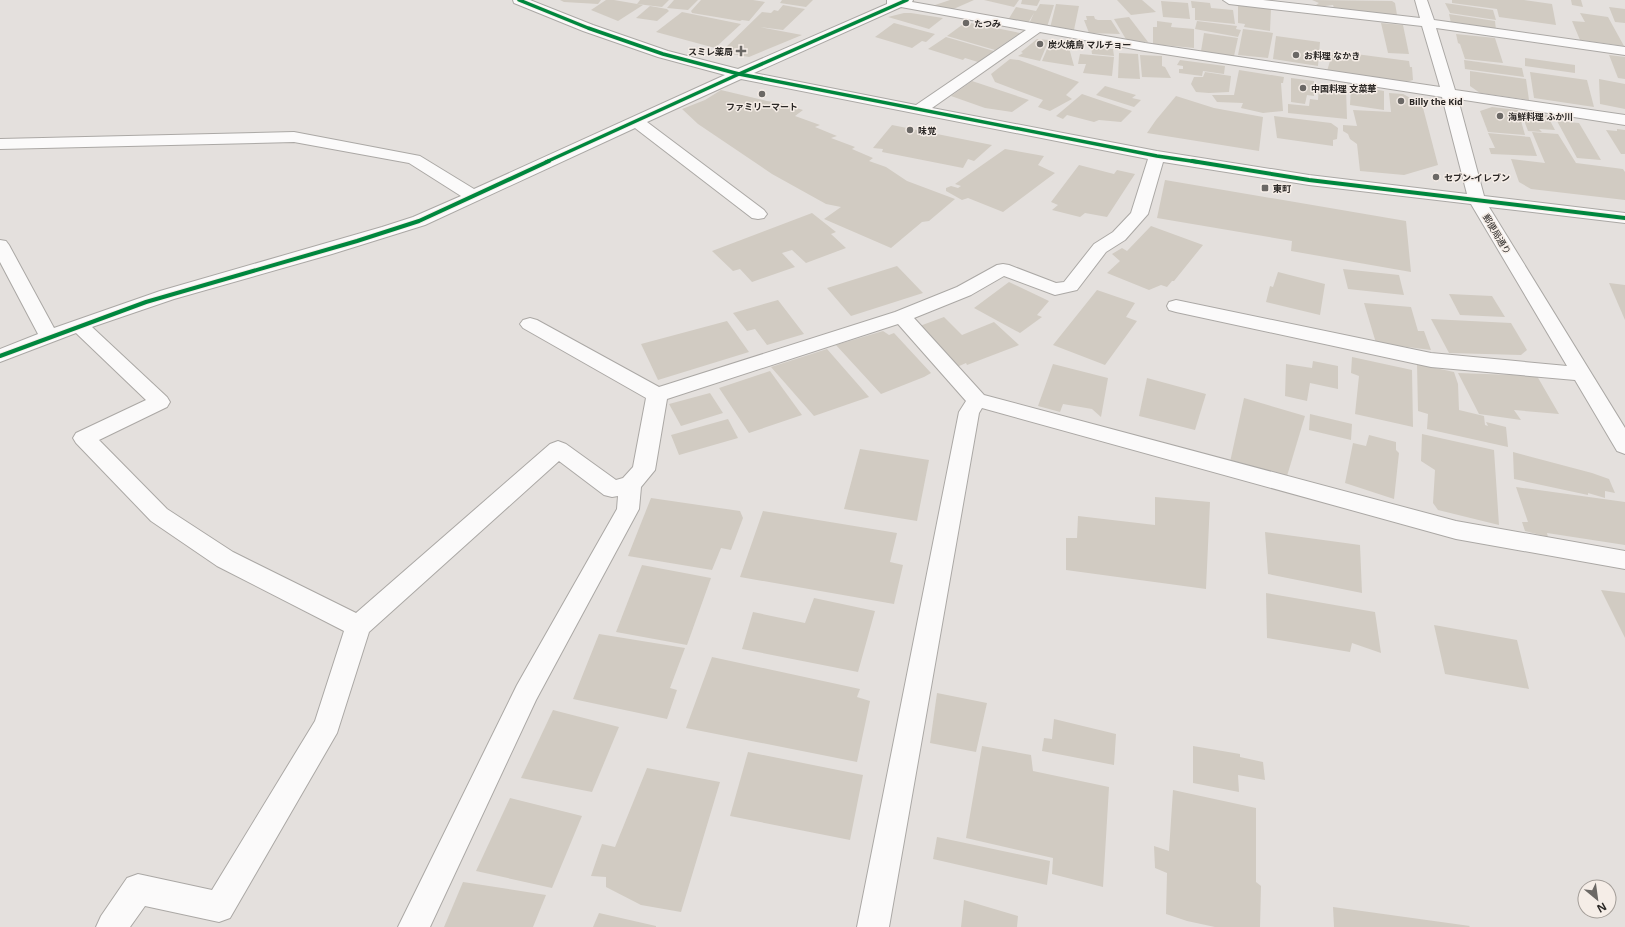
<svg xmlns="http://www.w3.org/2000/svg" width="1625" height="927" font-family="'Open Sans','Noto Sans JP',sans-serif">
	<rect width="100%" height="100%" fill="#e4e0dd"/>
	<g fill="#d1cbc2">
		<polygon points="560,0 601,0 598,4 564,2"/>
		<polygon points="606,0 614,0 643,5 618,21 591,10"/>
		<polygon points="640,0 669,0 662,7 637,4"/>
		<polygon points="674,0 698,0 688,10 667,8"/>
		<polygon points="701,0 753,0 765,2 749,21 742,20 740,21 692,13 691,11"/>
		<polygon points="782,0 813,0 806,7 780,3"/>
		<polygon points="950,0 974,0 949,11 932,6"/>
		<polygon points="984,0 1019,0 1014,7"/>
		<polygon points="1022,0 1040,0 1037,6 1021,4"/>
		<polygon points="1117,0 1142,0 1156,12 1131,15"/>
		<polygon points="1312,0 1392,1 1395,3 1397,15 1334,8 1333,5 1318,7 1316,5 1319,3"/>
		<polygon points="1452,0 1524,0 1552,4 1556,25 1499,17 1497,9 1452,3"/>
		<polygon points="1571,0 1581,0 1583,7 1572,5"/>
		<polygon points="1161,1 1188,3 1190,19 1163,17"/>
		<polygon points="1191,1 1210,3 1211,8 1233,10 1235,24 1195,20 1195,8 1192,8"/>
		<polygon points="1445,3 1493,10 1496,20 1450,13"/>
		<polygon points="1040,4 1054,5 1047,27 1029,24 1034,13 1028,23 1008,20 1016,7 1036,11"/>
		<polygon points="1056,4 1079,6 1074,30 1050,28"/>
		<polygon points="783,5 805,9 783,30 760,27 802,35 749,57 721,52 762,12 771,13 774,10 778,11"/>
		<polygon points="1238,5 1271,9 1270,31 1244,27 1245,24 1238,23"/>
		<polygon points="650,6 667,9 669,11 657,21 636,18"/>
		<polygon points="1609,7 1625,9 1625,23 1615,22"/>
		<polygon points="682,12 741,24 715,48 656,32"/>
		<polygon points="904,13 911,13 943,18 929,29 888,17"/>
		<polygon points="1580,13 1608,17 1624,46 1580,40 1572,21 1585,22"/>
		<polygon points="1449,14 1495,21 1496,30 1451,23"/>
		<polygon points="1086,16 1094,16 1095,19 1098,20 1111,20 1120,34 1089,33 1084,20 1087,20"/>
		<polygon points="1129,17 1148,42 1127,41 1114,19"/>
		<polygon points="1157,21 1172,23 1171,27 1194,29 1194,48 1153,44 1153,27 1157,27"/>
		<polygon points="1197,21 1237,26 1236,29 1241,30 1238,37 1195,29"/>
		<polygon points="966,22 1020,33 995,50 947,36"/>
		<polygon points="894,23 935,34 926,42 922,41 912,48 875,37"/>
		<polygon points="1381,23 1403,25 1409,54 1388,53"/>
		<polygon points="1243,29 1273,33 1268,58 1238,55"/>
		<polygon points="1204,33 1238,38 1234,56 1201,51"/>
		<polygon points="1456,34 1495,38 1503,63 1465,59 1460,44 1458,43"/>
		<polygon points="1276,36 1320,42 1318,66 1273,59"/>
		<polygon points="946,37 994,51 978,62 965,58 963,60 928,49"/>
		<polygon points="1037,39 1049,40 1040,61 1018,56 1023,53 1021,52"/>
		<polygon points="1050,42 1068,44 1074,66 1042,61"/>
		<polygon points="1091,47 1113,49 1114,56 1092,54"/>
		<polygon points="1333,51 1409,61 1410,67 1412,67 1413,80 1406,82 1327,71"/>
		<polygon points="1119,53 1138,54 1140,79 1118,78"/>
		<polygon points="1080,54 1114,57 1112,76 1083,73 1086,64 1078,64"/>
		<polygon points="1140,55 1162,56 1162,66 1165,67 1171,78 1142,77"/>
		<polygon points="1609,55 1625,57 1625,79 1618,78"/>
		<polygon points="1525,58 1575,65 1575,73 1525,66"/>
		<polygon points="1010,59 1019,60 1079,82 1066,95 1072,99 1050,111 1038,107 1043,100 995,82 991,74"/>
		<polygon points="1180,60 1225,66 1224,74 1203,71 1202,76 1179,73 1179,69 1183,69 1183,66 1177,65"/>
		<polygon points="1464,60 1522,68 1524,77 1465,69"/>
		<polygon points="1239,70 1284,77 1283,83 1281,83 1283,111 1263,113 1241,108 1243,103 1217,102 1212,95 1234,95"/>
		<polygon points="1470,71 1526,79 1529,100 1480,93 1470,86"/>
		<polygon points="1205,72 1231,76 1229,92 1209,93 1196,92 1191,84 1194,77 1203,77"/>
		<polygon points="1530,72 1587,80 1594,107 1534,98"/>
		<polygon points="1291,78 1314,81 1314,96 1307,95 1305,104 1291,102"/>
		<polygon points="1599,79 1625,84 1625,109 1600,104"/>
		<polygon points="972,81 1029,100 1012,112 985,108 951,96"/>
		<polygon points="1319,85 1346,88 1347,119 1288,113 1288,104 1309,106 1310,99 1318,100"/>
		<polygon points="1351,85 1384,91 1384,110 1350,105"/>
		<polygon points="1105,86 1136,95 1132,98 1141,100 1134,107 1096,95"/>
		<polygon points="721,90 767,101 780,103 803,110 795,116 820,125 815,127 837,136 831,138 855,147 852,149 873,158 869,161 886,167 907,181 955,199 929,221 922,222 891,248 824,219 841,207 826,204 772,174 698,124 682,109 705,100"/>
		<polygon points="1389,93 1403,94 1422,104 1438,165 1404,175 1360,171 1357,144 1350,139 1348,134 1343,131 1343,125 1357,126 1353,110 1391,112"/>
		<polygon points="1082,94 1132,111 1121,122 1099,120 1094,122 1067,115 1063,119 1056,116"/>
		<polygon points="1176,96 1214,108 1263,117 1259,151 1147,133 1156,120"/>
		<polygon points="1492,107 1518,110 1525,135 1488,132 1480,111"/>
		<polygon points="1521,112 1547,115 1555,130 1539,129 1542,132 1528,131"/>
		<polygon points="1274,116 1331,123 1338,128 1337,139 1333,140 1333,146 1277,138"/>
		<polygon points="1557,121 1579,123 1601,160 1577,158"/>
		<polygon points="892,125 992,145 974,161 968,159 963,168 882,152 883,149 873,148"/>
		<polygon points="1617,129 1625,130 1625,154 1621,154 1606,130 1617,131"/>
		<polygon points="1532,132 1558,134 1576,163 1623,169 1625,172 1625,200 1531,189 1519,182 1511,159 1545,163"/>
		<polygon points="1488,133 1530,137 1537,156 1491,154 1489,148 1495,148"/>
		<polygon points="1005,149 1044,156 1038,165 1055,173 1003,212 968,198 962,200 946,191 946,188 951,186 958,188 961,186 955,184"/>
		<polygon points="1079,165 1114,174 1117,170 1135,174 1107,217 1085,213 1080,217 1052,210 1058,205 1051,202"/>
		<polygon points="1165,180 1406,221 1411,272 1291,251 1292,241 1157,218"/>
		<polygon points="812,213 836,232 831,234 846,248 806,263 792,250 782,253 795,267 752,282 740,269 733,271 712,251"/>
		<polygon points="1151,226 1203,245 1174,281 1172,281 1167,287 1161,285 1149,290 1107,273 1120,261 1112,254 1122,248 1127,251"/>
		<polygon points="897,266 923,293 851,316 827,288"/>
		<polygon points="1343,269 1399,275 1404,295 1348,289"/>
		<polygon points="1278,272 1325,284 1320,315 1266,302 1270,286 1273,287"/>
		<polygon points="1009,282 1049,301 1037,315 1042,317 1020,333 974,308"/>
		<polygon points="1609,283 1625,285 1625,320"/>
		<polygon points="1097,290 1135,303 1126,317 1137,321 1105,365 1053,345"/>
		<polygon points="1449,294 1492,296 1505,317 1460,315"/>
		<polygon points="778,300 804,334 767,345 755,329 747,331 733,313"/>
		<polygon points="1364,303 1411,307 1418,331 1424,331 1431,350 1376,343"/>
		<polygon points="944,317 962,335 994,322 1019,345 967,365 966,363 957,367 917,327"/>
		<polygon points="1431,319 1511,323 1527,350 1521,355 1449,353"/>
		<polygon points="727,321 749,352 658,380 641,344"/>
		<polygon points="883,331 889,335 894,333 931,373 924,377 881,394 836,345"/>
		<polygon points="827,349 869,397 814,416 771,367"/>
		<polygon points="1352,357 1412,370 1413,427 1355,414 1359,376 1351,373"/>
		<polygon points="1313,361 1338,366 1338,389 1310,383 1307,401 1285,396 1286,364 1312,368"/>
		<polygon points="1053,364 1108,378 1101,417 1092,409 1063,404 1060,412 1038,406"/>
		<polygon points="1417,364 1454,372 1458,384 1459,410 1484,416 1485,425 1488,426 1486,422 1506,427 1508,447 1427,429 1428,414 1418,411"/>
		<polygon points="770,371 802,415 749,433 719,388"/>
		<polygon points="1458,373 1537,376 1559,414 1514,410 1521,420 1479,414"/>
		<polygon points="1147,378 1206,394 1195,430 1139,416"/>
		<polygon points="710,393 723,413 681,426 669,404"/>
		<polygon points="1244,398 1305,416 1287,476 1230,462"/>
		<polygon points="1310,414 1352,424 1351,440 1309,430"/>
		<polygon points="728,419 738,438 679,455 671,435"/>
		<polygon points="1422,434 1494,450 1499,525 1438,510 1433,503 1435,470 1421,461"/>
		<polygon points="1369,435 1396,442 1396,450 1399,453 1394,499 1345,483 1353,443 1366,446"/>
		<polygon points="860,449 929,460 917,521 844,509"/>
		<polygon points="1513,452 1592,473 1609,479 1615,493 1605,491 1605,498 1588,493 1588,495 1514,479"/>
		<polygon points="1516,487 1625,502 1625,545 1547,533 1548,537 1525,531 1522,522 1528,522"/>
		<polygon points="1155,497 1210,502 1206,589 1066,570 1066,538 1077,538 1078,516 1155,525"/>
		<polygon points="651,498 740,511 743,518 731,550 721,548 712,570 628,556"/>
		<polygon points="763,511 897,533 890,562 903,565 894,604 740,577"/>
		<polygon points="1265,532 1360,545 1362,593 1268,574"/>
		<polygon points="642,565 711,578 687,645 616,632"/>
		<polygon points="1601,590 1625,593 1625,638"/>
		<polygon points="1266,593 1375,612 1381,653 1352,643 1350,652 1267,638"/>
		<polygon points="814,598 875,611 858,672 742,649 753,612 805,623"/>
		<polygon points="1434,625 1517,640 1529,689 1445,674"/>
		<polygon points="599,634 685,648 670,688 677,690 667,719 573,699"/>
		<polygon points="712,657 860,689 857,697 870,701 857,762 686,728"/>
		<polygon points="937,693 987,703 976,752 930,743"/>
		<polygon points="553,710 619,727 592,792 521,778"/>
		<polygon points="1054,719 1116,734 1114,765 1042,751 1044,738 1052,739"/>
		<polygon points="982,746 1031,755 1033,771 1109,787 1103,887 1052,874 1053,858 966,838"/>
		<polygon points="1193,746 1240,754 1240,757 1263,762 1265,780 1238,775 1239,792 1193,783"/>
		<polygon points="748,752 863,775 850,840 730,816"/>
		<polygon points="647,768 720,782 681,912 641,905 606,887 606,877 591,876 602,844 615,847"/>
		<polygon points="1173,790 1256,808 1256,882 1261,886 1260,927 1215,927 1187,921 1166,914 1167,873 1155,868 1154,846 1169,851"/>
		<polygon points="510,798 582,816 552,888 476,871"/>
		<polygon points="937,837 1050,861 1047,885 933,859"/>
		<polygon points="463,882 546,895 533,927 444,927"/>
		<polygon points="964,900 1018,916 1017,927 961,927"/>
		<polygon points="1333,907 1470,926 1469,927 1334,927"/>
		<polygon points="599,913 656,926 656,927 593,927"/>
	</g>
	<g fill="none" stroke-linecap="round" stroke-linejoin="round">
		<defs>
			<path id="minor" d="M513 0H530L593 25 668 51 738 69 887 4V0H913L912 2 1145 43 1440 87 1422 26 1229 4 1223 0H1263L1420 18 1415 0H1427L1434 20 1625 47V55L1436 28 1455 90 1625 115V125L1458 99 1484 196 1625 213V223L1489 207 1625 428V454L1617 451 1575 380 1431 367 1176 312 1169 310 1167 306 1169 302 1176 300 1431 353 1567 366 1471 204 1309 185 1163 162 1148 214 1125 240 1106 252 1077 290 1055 295 1004 276 971 295 914 318 984 395 1456 521 1625 551V569L1456 539 982 408 979 413 889 927H857L959 412 966 401 898 324 667 399 655 470 641 487 639 509 536 700 430 927H398L517 685 617 509 618 496 612 497 604 495 559 461 369 632 337 733 230 918 219 922 145 906 130 927H96L101 916 127 878 138 874 212 890 315 721 344 631 217 566 151 521 76 443 73 438 76 433 146 400 76 333 0 362V349L38 334 0 262V240L6 241 9 245 54 328 160 291 382 227 413 217 461 196 409 163 294 142 0 149V139L294 132 420 156 474 189 725 75 658 57 583 31 514 3ZM901 7 1026 30 916 105 754 73ZM1040 32 1145 51 1442 97 1467 194 1309 175 1157 151 932 108ZM741 79 1148 159 1131 213 1113 232 1094 244 1064 282 1056 283 1009 265 1003 264 997 265 957 287 895 312 659 387 537 320 530 318 523 320 520 324 523 328 646 398 633 467 623 478 616 480 566 444 558 441 550 444 356 613 233 552 167 509 99 440 167 407 170 402 167 397 92 327 174 299 332 254 425 225 635 128 752 218 758 219 764 218 767 214 764 210 647 122Z"/>
		</defs>
		<use href="#minor" stroke="#aba8a5" stroke-width="2"/>
		<use href="#minor" fill="#fbfafa" fill-rule="evenodd"/>
		<defs>
			<g id="cycleway-far1">
				<polyline points="519,0 588,28 663,54 739,74 1157,156 1198,162"/>
				<polyline points="546,162 739,74 907,0"/>
			</g>
			<g id="cycleway">
				<polyline points="1192,161 1309,180 1625,218"/>
				<polyline points="0,356 146,302 357,241 419,221 549,161"/>
			</g>
		</defs>
		<use href="#cycleway-far1" stroke="#f5ede7" stroke-width="5"/>
		<use href="#cycleway" stroke="#f5ede7" stroke-width="6"/>
		<use href="#cycleway-far1" stroke="#00873e" stroke-width="3.5"/>
		<use href="#cycleway" stroke="#00873e" stroke-width="4"/>
	</g>
	<g fill="#6b6865" stroke="#f5ede7" stroke-width="1.5">
		<circle cx="966" cy="23" r="4"/>
		<circle cx="1040" cy="44" r="4"/>
		<path d="M739 45h4v4h4v4h-4v4h-4v-4h-4v-4h4z"/>
		<circle cx="1296" cy="55" r="4"/>
		<circle cx="1303" cy="88" r="4"/>
		<circle cx="762" cy="94" r="4"/>
		<circle cx="1401" cy="101" r="4"/>
		<circle cx="1500" cy="116" r="4"/>
		<circle cx="910" cy="130" r="4"/>
		<circle cx="1436" cy="177" r="4"/>
		<rect x="1261" y="184" width="8" height="8" rx="2"/>
	</g>
	<g text-anchor="middle" dominant-baseline="central" stroke-width="3" stroke-linejoin="round" paint-order="stroke">
		<g font-size="9" font-weight="bold" fill="#2a2725" stroke="#f5ede7" text-anchor="start">
			<text x="974" y="23">たつみ</text>
			<text x="1048" y="44">炭火焼鳥 マルチョー</text>
			<text x="733" y="51" text-anchor="end">スミレ薬局</text>
			<text x="1304" y="55">お料理 なかき</text>
			<text x="1311" y="88">中国料理 文菜華</text>
			<text x="1409" y="101">Billy the Kid</text>
			<text x="762" y="106" text-anchor="middle">ファミリーマート</text>
			<text x="1508" y="116">海鮮料理 ふか川</text>
			<text x="918" y="130">味覚</text>
			<text x="1444" y="177">セブン-イレブン</text>
			<text x="1273" y="188">東町</text>
		</g>
		<g font-size="9" fill="#2a2725" stroke="#f5ede7">
			<text transform="translate(1497 234) rotate(59)">郵便局通り</text>
		</g>
	</g>
	<g transform="translate(1597 899) rotate(151)"><circle r="19" fill="#f5ede7" stroke="#a49e99"/>
	<path d="M0-3L7 15L0 10L-7 15Z" fill="#6b6865"/>
	<text y="-6" font-size="11" font-weight="bold" text-anchor="middle" fill="#2a2725">N</text>
	</g>
</svg>
